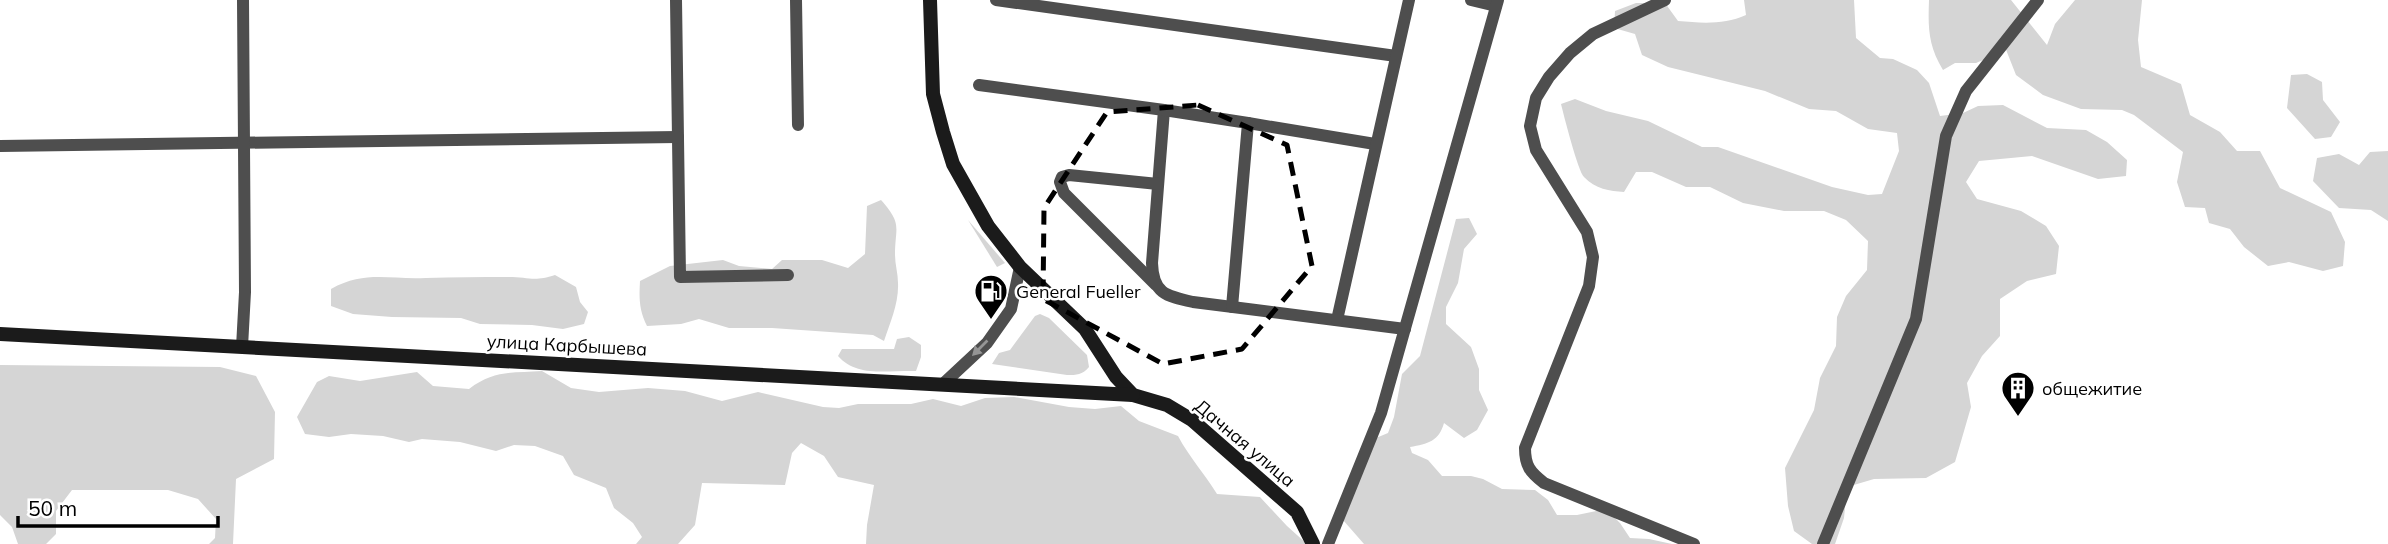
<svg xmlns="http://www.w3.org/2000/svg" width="2388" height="544" font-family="Mulish,sans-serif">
	<rect width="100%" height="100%" fill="#fff"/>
	<g fill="#d5d5d5">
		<path d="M1744 0H1854L1856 38 1880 58 1893 59 1917 70 1929 83 1940 116 1963 113 1978 106 2003 105 2047 128 2086 130 2107 142 2127 160 2126 176 2098 179 2032 156 1979 161 1966 182 1977 199 2021 211 2046 226 2059 246 2056 274 2027 281 2000 299V336L1982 356 1967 383 1971 407 1955 462 1926 478 1874 479 1847 487 1844 518 1835 544H1812L1794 531 1788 506 1785 468 1814 410 1820 378 1836 346 1837 317 1846 296 1867 270 1868 241 1846 220 1824 211H1784L1743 203 1710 187H1686L1652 172H1636L1624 192C1610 191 1595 189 1584 177 1578 171 1564 116 1561 104L1575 99 1606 111 1648 121 1702 147H1718L1832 187 1868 195 1882 194 1899 151 1897 133 1868 129 1836 111 1809 109 1765 91 1668 67 1642 55 1635 34 1614 28 1615 11 1636 3H1665L1678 21C1701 23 1724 25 1746 15Z"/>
		<path d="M1929 0H2011L2047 45 2055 24 2075 0H2142L2138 40 2141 67 2181 84 2190 115 2220 132 2237 151H2260L2280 188 2331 212 2345 242 2343 266 2323 271 2289 262 2268 266 2244 247 2230 229 2209 223 2205 208 2185 207 2177 182 2183 152 2134 115 2122 110 2081 109 2043 95 2016 75 2001 37 1995 55 1976 63H1955L1943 70C1928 45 1928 28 1929 0Z"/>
		<polygon points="2307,74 2322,82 2323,100 2340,122 2331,137 2315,139 2287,108 2291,75"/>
		<polygon points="2388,151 2388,221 2371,210 2339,208 2313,181 2317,158 2339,154 2359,165 2370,152"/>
		<path d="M881 200C903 225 895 226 895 255 895 264 898 274 898 283 899 303 890 323 884 341L873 335 772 328H729L699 319 681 324 647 326C639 310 639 298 640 281L670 266 723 260 739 266 772 269 782 260H822L848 268 865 254 867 206Z"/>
		<path d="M1469 218 1477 234 1464 249 1458 283 1446 307V324L1471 347 1479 369V390L1488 410 1477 430 1464 438 1444 423C1439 441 1428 444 1410 447L1412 453 1428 460 1442 476H1471L1483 479 1502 489 1535 490 1548 500 1557 515H1577L1606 509 1620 523 1630 538 1649 539 1672 544H1364L1343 520 1376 438 1388 433 1394 417 1402 374 1420 356 1456 219Z"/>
		<polygon points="968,220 1005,263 997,267"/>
		<path d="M555 275 576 287 580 302 588 312 584 324 563 329 532 325 480 324 461 318 392 317 353 314 331 306V289C365 270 390 280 426 278 453 277 480 277 508 277 529 277 534 282 555 275Z"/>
		<path d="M1040 314 1049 318 1087 355 1089 367C1082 375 1077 375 1067 375L992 364 999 353 1010 350 1035 316Z"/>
		<path d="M909 337 921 345V357L916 371C889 370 857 378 838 356L842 349H894L897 339Z"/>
		<polygon points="0,365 220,367 256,376 275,412 274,459 236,479 233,544 209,544 215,538 216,519 198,499 168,490 72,490 56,511 56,534 46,544 18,544 12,527 0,515"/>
		<path d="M542 371 571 388 599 392 648 388 685 391 722 401 758 392 823 407 839 408 858 404H911L933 399 961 406 985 398 1014 397 1069 407 1095 409 1121 406 1139 421 1178 436C1189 457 1205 474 1217 494L1260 497 1287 526 1307 544H866L867 525 874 485 838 477 824 456 801 443 792 453 785 485 702 483 695 525 678 544H636L642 537 633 523 614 508 606 488 574 475 563 456 535 446 514 445 496 451 460 442 422 439 409 442 383 436 351 434 329 437 305 434 297 417 317 382 329 376 360 381 417 372 433 386 469 389C494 370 513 373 542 371Z"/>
	</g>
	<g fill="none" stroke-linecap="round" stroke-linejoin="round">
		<g stroke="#4e4e4e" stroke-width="12">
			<polyline points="676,0 680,277 788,275"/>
			<polyline points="796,0 798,125"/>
			<polyline points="996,0 1396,56"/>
			<polyline points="1471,0 1496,6"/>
			<path d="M1665 0 1593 34 1570 53 1549 77 1536 98 1530 126 1536 150 1587 232 1593 257 1589 286 1525 448C1525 466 1530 472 1544 483L1694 544"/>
			<path d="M979 85 1164 110 1152 263C1153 293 1165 296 1193 302L1405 329"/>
			<polyline points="1164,110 1248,123 1232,307"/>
			<polyline points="1248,123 1375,144"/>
			<polyline points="0,146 678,137"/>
			<polyline points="1156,285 1064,193 1060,182 1062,177 1069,175 1158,184"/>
			<polyline points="1337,320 1409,0"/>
			<polyline points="242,347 245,292 243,0"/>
			<polyline points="943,384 987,343 1011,309 1020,267"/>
			<polyline points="1328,544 1381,413 1498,0"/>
			<polyline points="1823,544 1916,319 1946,136 1966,91 2038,0"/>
		</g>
		<g stroke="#1b1b1b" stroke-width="14">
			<polyline points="930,0 933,94 943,132 953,164 988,226 1020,267 1085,329 1116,377 1133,395 1167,405 1192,420 1297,512 1313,544"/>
			<polyline points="0,334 1133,395"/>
		</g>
	</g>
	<defs><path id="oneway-solid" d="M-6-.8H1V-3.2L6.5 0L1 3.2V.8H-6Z" transform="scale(1.75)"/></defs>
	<use fill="#959595" href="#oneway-solid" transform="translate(980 348) rotate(135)"/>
	<path fill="none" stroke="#000" stroke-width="5" stroke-dasharray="14 9" stroke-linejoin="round" d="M1198 105 1287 145 1312 266 1242 349 1163 364 1043 299 1044 208 1107 112Z"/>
	<defs>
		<symbol id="fuel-pin" viewBox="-11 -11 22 30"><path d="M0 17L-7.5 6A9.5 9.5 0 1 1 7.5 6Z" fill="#000" stroke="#fff"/><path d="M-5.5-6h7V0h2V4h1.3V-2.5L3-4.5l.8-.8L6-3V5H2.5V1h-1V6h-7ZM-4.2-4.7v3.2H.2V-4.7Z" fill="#fff"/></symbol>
		<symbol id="building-pin" viewBox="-11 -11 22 30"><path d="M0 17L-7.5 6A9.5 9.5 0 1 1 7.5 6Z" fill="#000" stroke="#fff"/><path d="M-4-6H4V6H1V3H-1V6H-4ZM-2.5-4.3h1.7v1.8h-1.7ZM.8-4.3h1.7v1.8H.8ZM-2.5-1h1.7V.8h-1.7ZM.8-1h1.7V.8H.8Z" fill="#fff"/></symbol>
	</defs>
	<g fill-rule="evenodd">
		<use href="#fuel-pin" x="972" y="272" width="38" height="52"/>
		<use href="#building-pin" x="1999" y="369" width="38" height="52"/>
	</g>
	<g text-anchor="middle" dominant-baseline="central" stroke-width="5" stroke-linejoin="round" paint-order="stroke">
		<g font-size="18" fill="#000" stroke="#fff" text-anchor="start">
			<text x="1016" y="291">General Fueller</text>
			<text x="2042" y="388">общежитие</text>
		</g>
		<g font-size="18" fill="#000" stroke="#fff">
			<text transform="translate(567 345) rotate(3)">улица Карбышева</text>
			<text transform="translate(1245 443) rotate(40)">Дачная улица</text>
		</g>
	</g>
	<path d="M18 516v10h200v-10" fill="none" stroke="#000000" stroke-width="3.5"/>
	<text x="28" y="516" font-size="21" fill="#000000" stroke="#ffffff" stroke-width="5" paint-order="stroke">50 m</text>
</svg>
